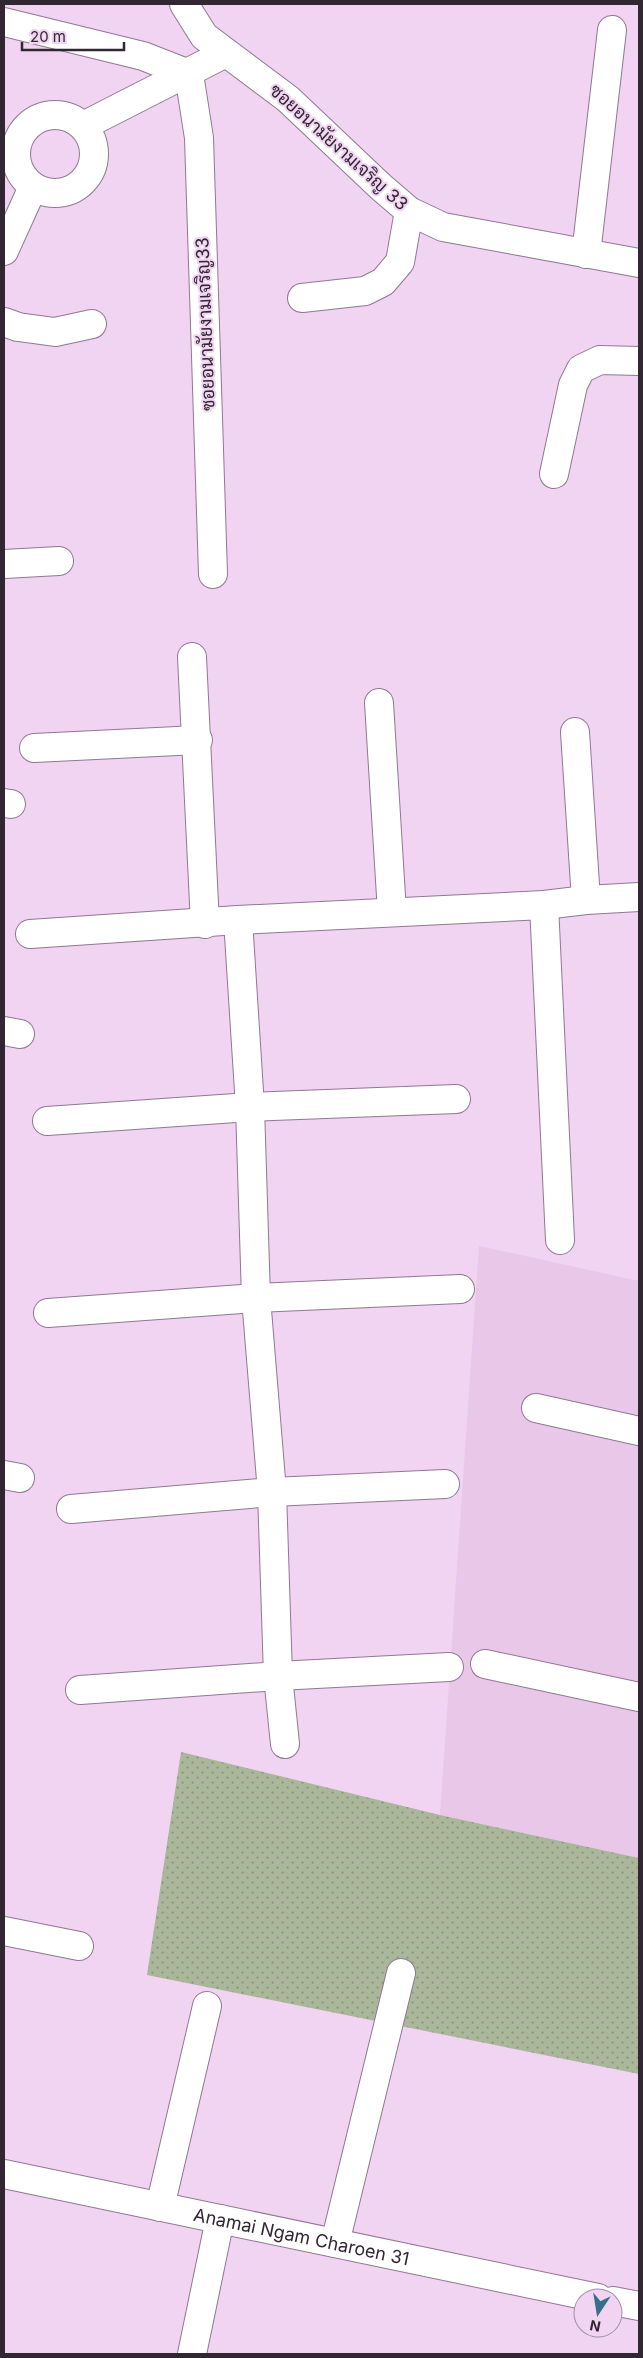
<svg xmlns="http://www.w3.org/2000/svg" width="643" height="2358" font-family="Inter,Sarabun,sans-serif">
	<defs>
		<pattern id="grass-dots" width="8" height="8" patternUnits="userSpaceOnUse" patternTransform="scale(1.25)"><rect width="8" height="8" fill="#aab79a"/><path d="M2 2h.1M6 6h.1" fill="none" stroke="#8b957e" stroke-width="1.8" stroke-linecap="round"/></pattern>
	</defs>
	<rect width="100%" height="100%" fill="#f0d4f1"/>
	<polygon fill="#e8c7e9" points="479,1246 639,1281 639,1858 440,1815"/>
	<polygon fill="url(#grass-dots)" points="181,1752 440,1815 639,1858 639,2074 147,1975"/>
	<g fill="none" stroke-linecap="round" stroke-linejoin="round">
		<defs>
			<g id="minor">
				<polyline points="184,4 204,36 288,99 381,187 409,211 443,227 639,263"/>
				<polyline points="4,22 143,56 189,74"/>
				<polyline points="189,74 199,138 213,574"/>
				<circle cx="55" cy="154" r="39"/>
				<polyline points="83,126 226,53"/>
				<polyline points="4,251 33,187"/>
				<polyline points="586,254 612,30"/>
				<polyline points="302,298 365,291 383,282 400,262 409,211"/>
				<polyline points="4,322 18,327 55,332 92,324"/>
				<polyline points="554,474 573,385 581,369 600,360 639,361"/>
				<polyline points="4,564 59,561"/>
				<polyline points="192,657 205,924"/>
				<polyline points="379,703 392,912"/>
				<polyline points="575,732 586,900"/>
				<polyline points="34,748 198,740"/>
				<polyline points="4,803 11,804"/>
				<polyline points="544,905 560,1240"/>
				<polyline points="238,920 250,1107 256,1298 272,1492 278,1676 285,1744"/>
				<polyline points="30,934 238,920 544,905 586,900 639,897"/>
				<polyline points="4,1031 20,1034"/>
				<polyline points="47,1121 250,1107 456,1099"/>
				<polyline points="48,1313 256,1298 460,1289"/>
				<polyline points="536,1408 639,1431"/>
				<polyline points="4,1475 20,1478"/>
				<polyline points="71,1509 272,1492 445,1484"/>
				<polyline points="485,1664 639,1697"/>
				<polyline points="80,1690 278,1676 449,1667"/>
				<polyline points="4,1931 79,1946"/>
				<path id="s1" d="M4 2174 598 2298"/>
				<polyline points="160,2207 207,2006"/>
				<polyline points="335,2243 401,1973"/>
				<polyline points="613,2301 639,2306"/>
				<polyline points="192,2354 220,2219"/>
			</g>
		</defs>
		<use href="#minor" stroke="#917892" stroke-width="30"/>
		<use href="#minor" stroke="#fff" stroke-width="28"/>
	</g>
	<g text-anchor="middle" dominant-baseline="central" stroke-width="4" stroke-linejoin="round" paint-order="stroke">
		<g font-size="18" fill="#312732" stroke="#f0d4f1">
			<text transform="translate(339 147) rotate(42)">ซอยอนามัยงามเจริญ 33</text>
			<text transform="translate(205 324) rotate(-92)">ซอยอนามัยงามเจริญ33</text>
			<text stroke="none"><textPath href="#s1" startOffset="304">Anamai Ngam Charoen 31</textPath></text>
		</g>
	</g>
	<rect width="643" height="2358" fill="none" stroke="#312732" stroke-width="10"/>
	<g transform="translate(598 2313) rotate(192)"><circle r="24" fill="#f0d4f1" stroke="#a48fa5"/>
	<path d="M0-4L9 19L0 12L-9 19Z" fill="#376e89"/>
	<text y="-8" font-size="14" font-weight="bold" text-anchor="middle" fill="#312732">N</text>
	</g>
	<path d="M22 42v8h102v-8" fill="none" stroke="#312732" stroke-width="2.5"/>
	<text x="30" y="42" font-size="15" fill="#312732" stroke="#f0d4f1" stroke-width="4" paint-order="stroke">20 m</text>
</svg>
